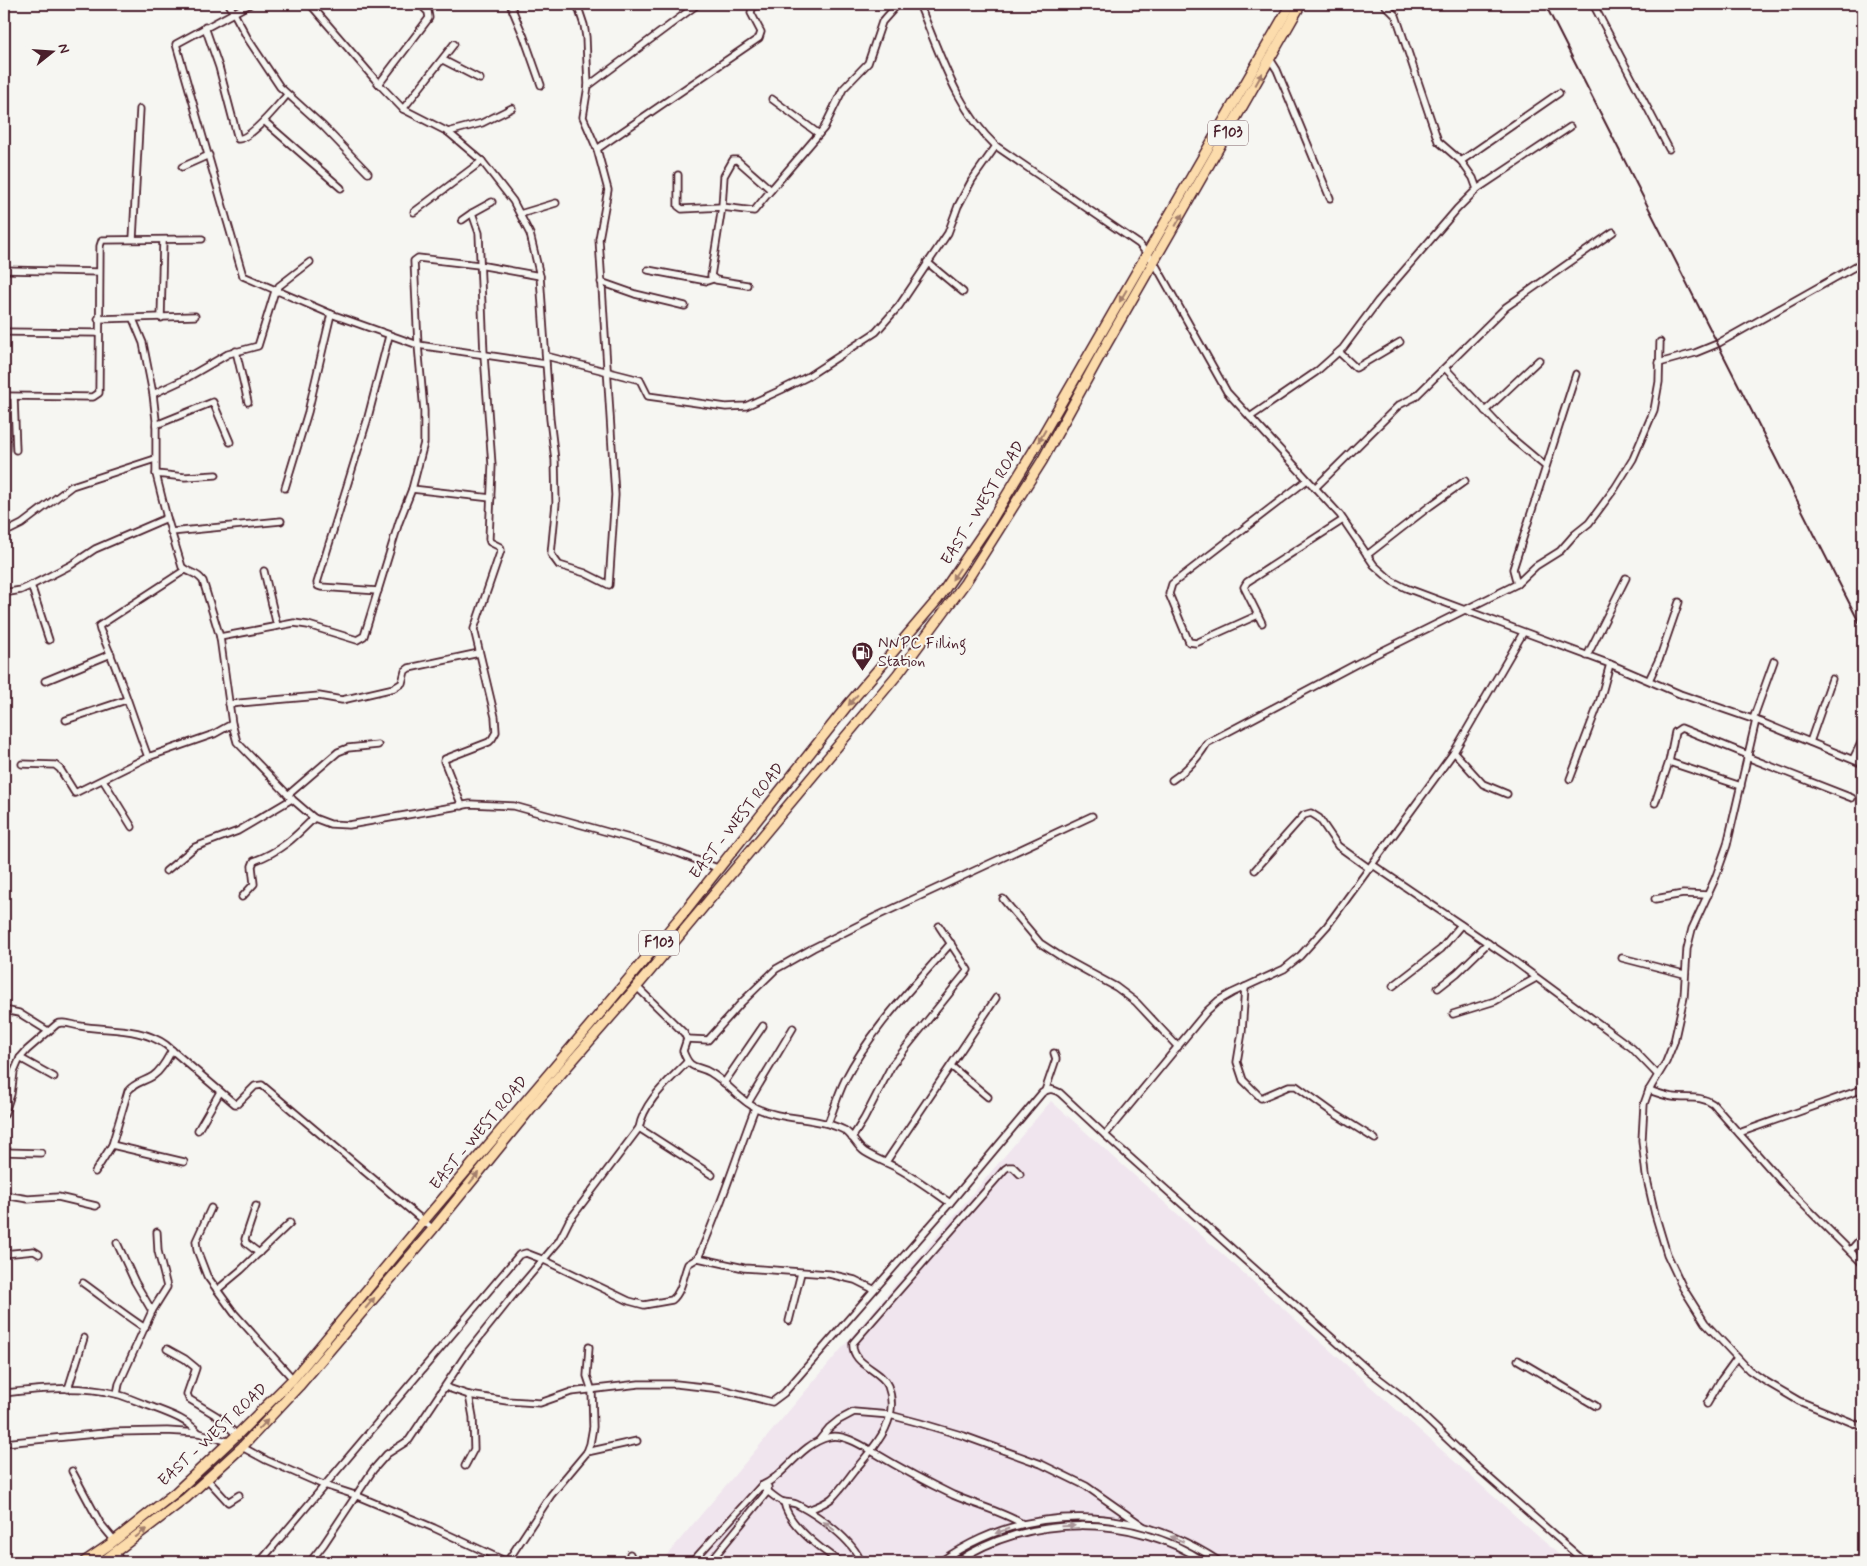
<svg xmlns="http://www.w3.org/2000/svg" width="1867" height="1566" font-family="Mynerve,sans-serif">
	<rect width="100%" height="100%" fill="#f6f6f2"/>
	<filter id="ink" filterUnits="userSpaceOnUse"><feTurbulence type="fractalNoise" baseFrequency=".02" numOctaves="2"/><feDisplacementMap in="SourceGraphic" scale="10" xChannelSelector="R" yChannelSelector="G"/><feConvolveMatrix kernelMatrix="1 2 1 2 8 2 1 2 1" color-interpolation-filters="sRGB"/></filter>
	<g filter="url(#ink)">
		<polygon fill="#f0e5ee" points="1051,1101 1567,1562 661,1562"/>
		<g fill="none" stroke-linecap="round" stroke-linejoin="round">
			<defs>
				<g id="minor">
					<polyline points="229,4 248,39 280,87 323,126 368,173"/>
					<polyline points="250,4 176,44 243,276 331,314 418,345 546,364"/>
					<polyline points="310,4 379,84 403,109 448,132 482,161 513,201 530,234 540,276 550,419 555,460 556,503 551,554 559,565 585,573 609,585 615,495 599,239 608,190 597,149 583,117 588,86 586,37 584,25 577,4"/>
					<polyline points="510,4 524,37 541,85"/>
					<path d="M919 4C940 53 956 108 996 146L1139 244 1154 262 1227 392 1340 515 1374 565 1392 581 1406 588 1610 664 1680 694 1761 722 1863 764"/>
					<polyline points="1384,4 1396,16 1438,141 1461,161 1473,178 1477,189"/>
					<polyline points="1593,4 1669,149"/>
					<polyline points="920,7 929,4"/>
					<path d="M205 27 219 67 238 139C251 139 277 106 287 95"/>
					<polyline points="1270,59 1277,70 1330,198"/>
					<polyline points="443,60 480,79"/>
					<polyline points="379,84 429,18 428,12 420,4"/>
					<polyline points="588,86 698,4"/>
					<polyline points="772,99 819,134"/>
					<polyline points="403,109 454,44"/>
					<polyline points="264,121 341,188"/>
					<polyline points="448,132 482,123 512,108"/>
					<polyline points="597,149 759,38 761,32 751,13 752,8 760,4"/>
					<polyline points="1461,161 1559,93"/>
					<polyline points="182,167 209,155"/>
					<polyline points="678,175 678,206 682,209 722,207 754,211 771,190 824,128 843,89 868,63 882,22 898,4"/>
					<polyline points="414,212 482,161"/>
					<polyline points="520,214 556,203"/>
					<polyline points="462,220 472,213"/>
					<polyline points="133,239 140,109"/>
					<polyline points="927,262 963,292"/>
					<polyline points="4,270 99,272"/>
					<polyline points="648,270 707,281 713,279"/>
					<polyline points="601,282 635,294 685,306"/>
					<polyline points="747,285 716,280 711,276 722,207 724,176 733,160 737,160 771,190"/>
					<path d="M275 291 258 346 228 354 183 380 153 394 156 420V474L167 518 182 567C189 574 196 571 203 581L220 637 232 724 237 742 292 799 314 818 330 824 349 825 470 804 514 806 629 838 678 853 720 869"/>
					<polyline points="277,292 279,286 310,262"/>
					<polyline points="161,318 163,240"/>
					<polyline points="98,319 195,316"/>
					<polyline points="133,319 143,343 153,394"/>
					<polyline points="4,332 98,333"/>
					<polyline points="236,351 248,402"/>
					<polyline points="1339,352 1356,368 1400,342"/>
					<polyline points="546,356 640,380 648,396 726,407 746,406 781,390 807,377 876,332 899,306 948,233 958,206 972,180 996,146"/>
					<polyline points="1659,363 1695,353 1717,344 1863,262"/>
					<polyline points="1445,368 1508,435 1545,466"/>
					<polyline points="4,396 93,397 99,393 100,246 102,240 202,239"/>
					<polyline points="14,397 16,450"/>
					<polyline points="1485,411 1539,360"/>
					<polyline points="1250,417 1316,372 1343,348 1378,301 1457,209 1477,189 1570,127"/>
					<polyline points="156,425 213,402 230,442"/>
					<polyline points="156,474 185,477 216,475"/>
					<polyline points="285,488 308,412 331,314"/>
					<polyline points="1315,488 1399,405 1415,397 1506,307 1613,232"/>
					<polyline points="412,489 491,498"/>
					<polyline points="4,530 10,530 22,524 72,486 155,459"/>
					<polyline points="171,532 281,521"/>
					<polyline points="1367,555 1430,506 1465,481"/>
					<polyline points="264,571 277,626"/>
					<polyline points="1517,584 1513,569 1576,374"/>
					<polyline points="31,585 49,640"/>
					<polyline points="378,591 321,587 318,586 317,583 367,421 389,336"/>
					<polyline points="4,593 21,590 34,584 71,565 95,549 167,518"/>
					<polyline points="1258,615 1196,643 1189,642 1169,594 1172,584 1307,480"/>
					<polyline points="1262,623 1244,587 1247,582 1343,520"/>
					<polyline points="220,637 294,623 308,625 357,640 364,636 399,522 412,489 424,443 424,411 418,345 414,261 418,258 479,265 540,276"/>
					<polyline points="1587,656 1626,578"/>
					<polyline points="1649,680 1660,657 1679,602"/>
					<polyline points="45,681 111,654"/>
					<polyline points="229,704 319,696 342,700 394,688 402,683 405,671 409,668 479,653"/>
					<polyline points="1753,719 1774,661"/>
					<polyline points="66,720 126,700"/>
					<polyline points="1756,720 1727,845 1715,879 1692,929 1687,949 1684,997 1674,1042 1666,1062 1649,1090 1644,1104 1642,1140 1646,1175 1655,1214 1667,1254 1683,1288 1705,1323 1749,1370 1765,1381 1799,1401 1863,1427"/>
					<polyline points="1810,742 1832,679"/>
					<polyline points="1454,752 1483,784 1507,794"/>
					<path d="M148 757C132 715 119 671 100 630L99 626 185 570"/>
					<polyline points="1747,757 1852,798"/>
					<polyline points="1853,759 1863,739"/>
					<polyline points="1669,762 1741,786"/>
					<polyline points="22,764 55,765 60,769 75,793 148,757 214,734 232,724"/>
					<polyline points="1570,779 1600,700 1610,664"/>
					<polyline points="103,780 132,827"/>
					<path d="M1172 780C1187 770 1198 759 1207 743L1360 662 1517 584 1536 566 1560 551 1574 535 1589 523 1615 488 1633 459 1654 410 1659 382 1660 342"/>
					<polyline points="288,795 338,752 348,748 378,745"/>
					<polyline points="1655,803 1669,762 1675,732 1681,728 1748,755"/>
					<polyline points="462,806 444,761 445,759 489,742 492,739 496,732 495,717 474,629 501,550 500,547 490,542 489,539 492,465 484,355 479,233 472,213 492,202"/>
					<polyline points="1373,865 1510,958 1632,1048 1657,1074"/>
					<polyline points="1255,870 1304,815 1311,813 1319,818 1338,846 1370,869"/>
					<polyline points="166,871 195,847 238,831 292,799"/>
					<path d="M242 897 254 884 252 866 254 861C281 851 294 838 314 818"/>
					<polyline points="1003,899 1040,943 1063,958 1116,987 1136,1002 1178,1047"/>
					<polyline points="1655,899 1683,894 1708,895"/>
					<polyline points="1622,958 1684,974"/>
					<polyline points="1393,986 1441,949 1461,925"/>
					<path d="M637 987 684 1033 687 1039 683 1051C691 1072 696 1064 711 1073 727 1082 740 1101 756 1108 784 1121 816 1116 844 1130 853 1135 856 1146 865 1152 876 1159 888 1163 899 1169 917 1179 933 1191 950 1203"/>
					<polyline points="1245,987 1242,1032 1237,1062 1243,1080 1261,1098 1289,1086 1296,1086 1332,1112 1375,1139"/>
					<polyline points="1438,988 1457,973 1488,943"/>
					<polyline points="4,1010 19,1013 48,1031"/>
					<polyline points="1453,1014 1495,1001 1536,978"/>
					<polyline points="687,1039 708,1040 742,1002 776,969 813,948 875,917 1092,816"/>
					<polyline points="20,1058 54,1077"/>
					<path d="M687 1062C669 1081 644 1101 639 1128L712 1175"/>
					<polyline points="951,1066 988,1097"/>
					<polyline points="724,1083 763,1026"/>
					<path d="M1649 1090C1657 1093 1665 1096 1673 1097 1688 1099 1700 1095 1713 1104L1787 1188 1863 1264"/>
					<polyline points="1045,1091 1056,1059 1054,1053"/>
					<polyline points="748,1103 793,1028"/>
					<path d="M4 1115 11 1094 14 1072 20 1058 27 1050 57 1024C65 1021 72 1025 80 1026 109 1031 141 1027 166 1045L235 1104H237L255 1086 262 1085 433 1229"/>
					<path d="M828 1123C834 1109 838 1094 845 1080 871 1029 914 986 951 943"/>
					<polyline points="198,1130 220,1092"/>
					<polyline points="1739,1133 1863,1089"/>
					<polyline points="1105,1135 1207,1011 1218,1001 1232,993 1284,969 1300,956 1327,926 1454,752 1523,633"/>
					<polyline points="852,1138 864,1119 892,1065 968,970 939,926"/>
					<polyline points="112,1145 184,1162"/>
					<polyline points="4,1152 41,1153"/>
					<polyline points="886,1162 996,998"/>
					<path d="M95 1172 112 1145 128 1091C135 1082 144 1082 153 1076 162 1070 167 1059 172 1050"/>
					<polyline points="4,1195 28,1199 58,1197 96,1206"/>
					<polyline points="256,1206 245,1239 246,1243 259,1253"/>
					<polyline points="211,1208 196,1241 197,1250 207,1276 234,1313 293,1379"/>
					<polyline points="117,1243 135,1282 152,1311"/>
					<polyline points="1850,1251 1863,1236"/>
					<polyline points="4,1254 34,1251 39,1254"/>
					<path d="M698 1258C720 1209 736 1158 755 1108"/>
					<path d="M83 1283C104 1298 123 1314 145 1328"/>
					<polyline points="217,1290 241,1270 290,1223"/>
					<polyline points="789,1321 801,1273"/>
					<polyline points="167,1349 185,1359 196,1368 187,1394 189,1399 217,1416 237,1435"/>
					<polyline points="1518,1360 1596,1406"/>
					<path d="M445 1387 469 1395 507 1401 540 1403 571 1392 639 1384H676L721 1389 772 1402 784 1393 950 1203 1042 1093C1049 1088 1053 1089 1060 1093L1105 1135 1369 1371 1403 1397 1479 1469 1585 1562"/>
					<polyline points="68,1389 84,1338"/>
					<path d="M4 1393C40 1389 80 1385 116 1394 128 1397 140 1403 152 1407 170 1414 186 1419 199 1433"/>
					<polyline points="117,1394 119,1384 152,1311 167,1287 158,1251 157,1232"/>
					<polyline points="1707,1404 1721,1380 1737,1358"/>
					<polyline points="820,1439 829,1428 839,1420 854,1412 890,1415 920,1423 964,1436 1041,1464 1086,1486 1143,1526"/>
					<polyline points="4,1443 115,1432 167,1431 199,1433 230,1442"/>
					<polyline points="242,1447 266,1460 321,1484 355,1495 434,1528 507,1562"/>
					<polyline points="587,1452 637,1441"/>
					<polyline points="465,1466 474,1449 473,1417 469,1395"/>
					<polyline points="72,1471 100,1523 115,1541"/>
					<polyline points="207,1479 228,1502 239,1495"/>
					<path d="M761 1486C768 1491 776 1499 783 1502 788 1503 793 1502 798 1505 819 1516 853 1540 861 1562"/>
					<path d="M784 1502C787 1524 822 1550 840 1562"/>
					<path d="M808 1510C816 1507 825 1504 832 1498 840 1490 847 1480 854 1471 874 1447 901 1420 888 1386 881 1369 851 1365 853 1343L1005 1169 1008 1167H1013L1020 1174"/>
					<polyline points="116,1553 121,1562"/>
					<polyline points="630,1554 633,1562"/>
					<path d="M260 1562 519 1255 526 1253 544 1260 629 1301 644 1305 672 1300C682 1292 683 1276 688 1264L698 1258 744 1268 829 1274 855 1280 873 1289"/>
					<polyline points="310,1562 324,1544 373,1470 387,1454 409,1440 467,1353 514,1294 559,1241 569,1221 639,1128"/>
					<polyline points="507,1562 551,1495 587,1452 590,1444 593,1427 592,1391 587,1376 589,1347"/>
					<path d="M692 1562 761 1486C785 1476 800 1444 829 1437 843 1433 863 1446 875 1453 900 1468 926 1482 953 1495 976 1505 1001 1511 1023 1524"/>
					<polyline points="710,1562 768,1491 768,1487"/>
					<path d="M940 1562C1026 1502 1133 1504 1220 1562"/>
					<path d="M956 1562C1027 1514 1133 1513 1205 1562"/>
				</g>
				<g id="primary">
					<polyline points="84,1562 109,1545 176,1492 237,1435 293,1379 423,1222 592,1023 686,910 847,706 938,599 988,526 1034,450 1291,4"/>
					<polyline points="102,1562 186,1498 242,1447 299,1386 433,1229 532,1107 634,990 897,675 965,583 1042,461 1098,359 1301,4"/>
				</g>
			</defs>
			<use href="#minor" stroke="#4a1f2b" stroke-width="9"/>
			<use href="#primary" stroke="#4a1f2b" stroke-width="12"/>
			<use href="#minor" stroke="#f6f6f2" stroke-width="5.5"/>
			<use href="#primary" stroke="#fcdcac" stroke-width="9"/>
			<polyline stroke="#4a1f2b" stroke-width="2" points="1545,4 1863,630"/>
		</g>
		<defs><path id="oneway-solid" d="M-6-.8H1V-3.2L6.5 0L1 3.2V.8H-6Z" transform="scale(1.25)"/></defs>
		<g fill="#a37e6c">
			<use href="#oneway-solid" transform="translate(1259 79) rotate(-61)"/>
			<use href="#oneway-solid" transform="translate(1179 220) rotate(-60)"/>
			<use href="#oneway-solid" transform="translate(1123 296) rotate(120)"/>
			<use href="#oneway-solid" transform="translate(1042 436) rotate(120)"/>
			<use href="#oneway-solid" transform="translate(956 574) rotate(124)"/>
			<use href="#oneway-solid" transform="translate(853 700) rotate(131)"/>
			<use href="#oneway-solid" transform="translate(474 1178) rotate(-51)"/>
			<use href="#oneway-solid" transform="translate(370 1303) rotate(-50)"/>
			<use href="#oneway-solid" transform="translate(263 1425) rotate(-47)"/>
			<use href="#oneway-solid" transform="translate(141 1533) rotate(-38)"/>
		</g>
		<g fill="#a99598">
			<use href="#oneway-solid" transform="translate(829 1526) rotate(-142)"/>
			<use href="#oneway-solid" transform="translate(1068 1526) rotate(-2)"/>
			<use href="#oneway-solid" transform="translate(1002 1531) rotate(161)"/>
			<use href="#oneway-solid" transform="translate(1177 1539) rotate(-158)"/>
		</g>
	</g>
	<defs>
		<symbol id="fuel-pin" viewBox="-11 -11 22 30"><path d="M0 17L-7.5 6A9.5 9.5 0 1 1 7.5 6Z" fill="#4a1f2b" stroke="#f6f6f2"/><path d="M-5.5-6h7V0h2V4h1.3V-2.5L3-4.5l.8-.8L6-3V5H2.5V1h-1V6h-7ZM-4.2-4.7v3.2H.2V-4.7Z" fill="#fff"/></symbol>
	</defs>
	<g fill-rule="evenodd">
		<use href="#fuel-pin" x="850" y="640" width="25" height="34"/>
	</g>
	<g text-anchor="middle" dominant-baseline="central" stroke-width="4" stroke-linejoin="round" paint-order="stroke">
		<g fill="#f6f6f2" stroke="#7e6067" stroke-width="1">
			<rect x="1208" y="120.5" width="40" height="25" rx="4"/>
			<rect x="639" y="930.5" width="40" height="25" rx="4"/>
		</g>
		<g font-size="15" font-weight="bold" fill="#4a1f2b">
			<text x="1228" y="133">F103</text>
			<text x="659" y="943">F103</text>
		</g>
		<g font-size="16" fill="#4a1f2b" stroke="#f6f6f2">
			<text transform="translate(983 503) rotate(-58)">EAST - WEST ROAD</text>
			<text transform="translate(737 821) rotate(-52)">EAST - WEST ROAD</text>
			<text transform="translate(479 1133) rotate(-50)">EAST - WEST ROAD</text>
			<text transform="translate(213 1435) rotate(-43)">EAST - WEST ROAD</text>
		</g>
		<g font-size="16" fill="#4a1f2b" stroke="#f6f6f2" text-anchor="start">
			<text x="878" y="643">NNPC Filling<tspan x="878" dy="18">Station</tspan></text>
		</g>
	</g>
	<rect width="1867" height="1566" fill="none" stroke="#f6f6f2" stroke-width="20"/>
	<rect x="10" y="10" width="1847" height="1546" fill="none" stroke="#4a1f2b" stroke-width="2" filter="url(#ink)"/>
	<g transform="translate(52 52) rotate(73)" stroke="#f6f6f2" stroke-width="4" paint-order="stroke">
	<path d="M0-4L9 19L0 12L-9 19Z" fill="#4a1f2b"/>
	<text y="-8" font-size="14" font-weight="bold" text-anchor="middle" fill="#4a1f2b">N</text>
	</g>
</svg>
